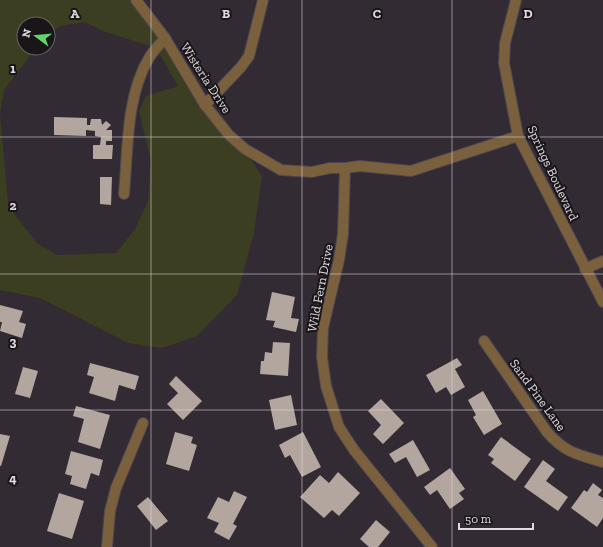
<svg xmlns="http://www.w3.org/2000/svg" width="603" height="547" font-family="'Zilla Slab',serif">
	<rect width="100%" height="100%" fill="#332b33"/>
	<path fill="#3b3e21" fill-rule="evenodd" d="M0 0H140L262 176 254 233 237 295 197 336 162 348 128 343 40 298 0 290ZM85 22 103 31 156 48 178 86 146 96 139 111 151 161 148 201 135 229 116 253 57 255 37 243 17 218 8 203 0 114 4 90 36 48H24V24H48V35L60 26Z"/>
	<g fill="#b2a69e">
		<polygon points="54,117 87,118 87,125 90,125 91,119 101,119 102,125 106,121 111,125 106,130 112,130 112,141 106,141 106,145 113,145 112,159 93,159 93,145 100,145 101,137 95,136 95,131 86,130 86,136 54,135"/>
		<polygon points="100,177 112,177 111,205 100,204"/>
		<polygon points="272,292 295,297 291,318 299,319 296,332 273,327 275,321 266,320"/>
		<polygon points="0,305 23,311 19,322 26,324 22,338 0,331 2,322 0,322"/>
		<polygon points="273,342 290,343 288,376 260,374 261,361 264,361 265,352 272,353"/>
		<polygon points="457,358 462,365 455,369 465,387 451,395 446,387 436,393 426,375"/>
		<polygon points="90,363 139,376 135,390 119,385 115,401 89,393 94,377 87,375"/>
		<polygon points="23,367 38,371 30,398 15,394"/>
		<polygon points="176,376 202,401 183,420 167,404 178,393 169,384"/>
		<polygon points="483,391 502,424 484,435 473,417 476,415 468,400"/>
		<polygon points="291,395 297,425 275,430 269,400"/>
		<polygon points="381,399 404,423 383,444 373,434 381,425 368,411"/>
		<polygon points="76,406 110,415 100,449 78,442 84,419 73,416"/>
		<polygon points="175,432 193,437 191,443 197,445 189,471 166,464"/>
		<polygon points="303,432 321,467 302,477 290,455 285,458 279,445"/>
		<polygon points="0,434 10,436 1,466 0,466"/>
		<polygon points="501,437 531,459 515,481 491,463 494,459 488,455"/>
		<polygon points="413,440 430,470 417,477 406,457 395,463 389,454"/>
		<polygon points="71,451 103,460 99,476 91,473 86,489 70,484 72,476 65,474"/>
		<polygon points="543,460 555,469 546,481 568,497 558,511 524,487"/>
		<polygon points="450,468 465,489 459,493 464,499 450,509 437,490 430,495 424,487"/>
		<polygon points="338,472 360,493 339,516 332,510 324,518 300,497 320,475 329,483"/>
		<polygon points="593,483 602,490 598,495 603,498 603,518 597,527 571,508 584,490 587,492"/>
		<polygon points="234,491 247,497 233,524 237,526 229,540 214,532 219,523 207,518 218,497 229,502"/>
		<polygon points="59,493 84,501 72,539 47,531"/>
		<polygon points="148,497 168,521 156,530 137,506"/>
		<polygon points="376,520 390,532 378,547 369,547 360,539"/>
	</g>
	<g fill="none" stroke-linecap="round" stroke-linejoin="round">
		<defs>
			<g id="minor">
				<polyline points="136,0 165,38 205,105 229,135 245,149 281,170 312,172 330,168 345,168 360,166 411,171 518,136"/>
				<polyline points="516,0 505,43 504,63 518,136 603,302"/>
				<polyline points="205,105 241,67 249,56 263,0"/>
				<polyline points="345,168 343,234 339,260 323,328 322,357 326,386 339,427 354,450 432,547"/>
				<path d="M124 194C128 150 126 96 149 58 153 51 160 44 165 38"/>
				<polyline points="585,269 603,261"/>
				<path d="M484 341 547 432C564 452 578 455 603 462"/>
				<polyline points="107,547 110,511 116,488 143,423"/>
			</g>
		</defs>
		<use href="#minor" stroke="#4f474f" stroke-width="12"/>
		<use href="#minor" stroke="#7b603d" stroke-width="10"/>
	</g>
	<path fill="none" stroke="#e1dbe1" stroke-width="1" stroke-opacity="0.55" d="M151 0V547M302 0V547M452 0V547M0 137H603M0 274H603M0 410H603"/>
	<g text-anchor="middle" dominant-baseline="central" stroke-width="4" stroke-linejoin="round" paint-order="stroke">
		<g font-size="13" fill="#e1dbe1" stroke="#191518">
			<text transform="translate(206 78) rotate(57)">Wisteria Drive</text>
			<text transform="translate(553 173) rotate(65)">Springs Boulevard</text>
			<text transform="translate(320 288) rotate(-79)">Wild Fern Drive</text>
			<text transform="translate(538 395) rotate(54)">Sand Pine Lane</text>
		</g>
	</g>
	<g font-size="13" text-anchor="middle" font-weight="bold" fill="#e1dbe1" stroke="#191518" stroke-width="4" stroke-linejoin="round" paint-order="stroke">
		<text x="75" y="18">A</text>
		<text x="226" y="18">B</text>
		<text x="377" y="18">C</text>
		<text x="528" y="18">D</text>
		<text x="13" y="73">1</text>
		<text x="13" y="210">2</text>
		<text x="13" y="346">3</text>
		<text x="13" y="483">4</text>
	</g>
	<g transform="translate(36 36) rotate(286)"><circle r="19" fill="#191518" stroke="#696468"/>
	<path d="M0-3L7 15L0 10L-7 15Z" fill="#63d468"/>
	<text y="-6" font-size="11" font-weight="bold" text-anchor="middle" fill="#e1dbe1">N</text>
	</g>
	<path d="M459 523v6h74v-6" fill="none" stroke="#e1dbe1" stroke-width="2"/>
	<text x="465" y="523" font-size="12" fill="#e1dbe1" stroke="#191518" stroke-width="3" paint-order="stroke">50 m</text>
</svg>
